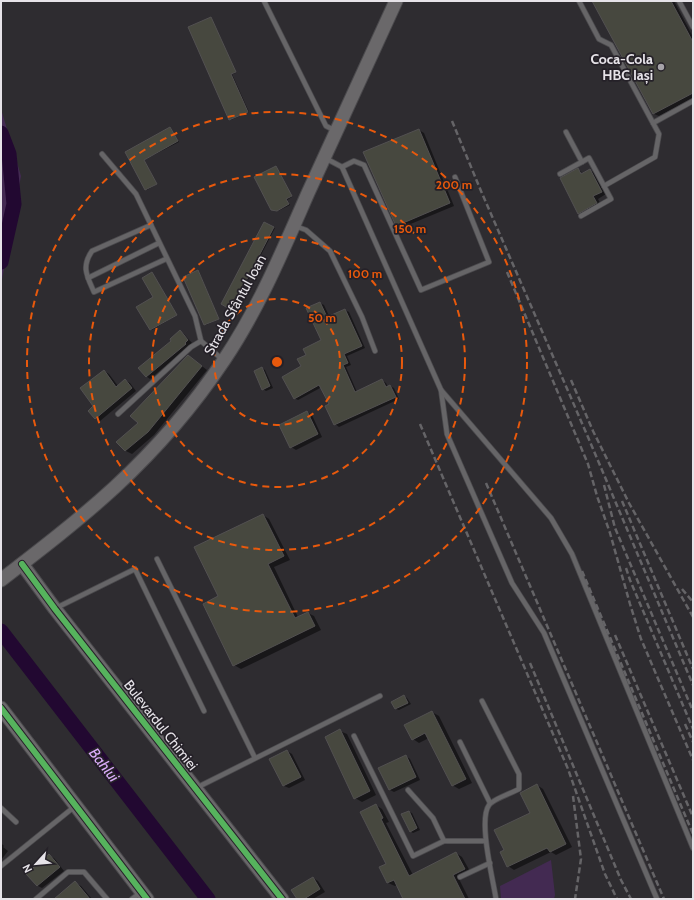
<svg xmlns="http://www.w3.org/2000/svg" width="694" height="900" font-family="Cabin,sans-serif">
	<rect width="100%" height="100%" fill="#2e2c30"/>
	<g fill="#432a52">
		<polygon points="1,109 21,176 1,285"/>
		<polygon points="551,860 555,895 554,899 501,899 500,886"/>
	</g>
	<g fill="#0007" fill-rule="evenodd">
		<polygon points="594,1 674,1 693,37 693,98 659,116 654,114"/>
		<polygon points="211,18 236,73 232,74 249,112 231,120 230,119"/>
		<polygon points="170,128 179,142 144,160 157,184 147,190 126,152"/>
		<polygon points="419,130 424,133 454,206 401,228 397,225"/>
		<polygon points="276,167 292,197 287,200 290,205 278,211 273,210"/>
		<path d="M578 169 584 174 590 170 595 173 606 194 598 199 601 205 584 216 579 213ZM579 172H582L585 178 583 179Z"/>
		<polygon points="265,223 275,228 233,309 222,304"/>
		<polygon points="199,272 219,319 206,325 205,324"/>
		<polygon points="152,273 177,315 152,330 150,330 155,297"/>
		<polygon points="320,303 324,305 330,318 345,310 349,312 365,348 347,356 351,365 346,367 357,392 382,380 386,383 388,387 390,386 394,388 399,399 339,427 335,424 330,405 322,387 298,400 294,398 302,367 307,355 322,341"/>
		<polygon points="180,332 184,334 192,343 189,346 150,379 146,376"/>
		<polygon points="194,360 207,370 154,435 132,454 126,451 118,442 139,423"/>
		<polygon points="262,368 265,370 273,388 266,391 263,389"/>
		<polygon points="104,371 109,374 118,386 125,380 130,383 136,391 100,421 96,418 95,406"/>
		<polygon points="307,412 312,415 322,437 296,450 291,447"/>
		<polygon points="263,515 269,519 290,560 274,567 298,617 308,613 314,616 321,630 241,669 234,665 220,597"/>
		<polygon points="404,696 407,698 411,704 399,710 396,709 392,702"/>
		<polygon points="432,712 439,716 472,783 459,789 452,785 429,738 419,743 413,739"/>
		<polygon points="340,731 347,734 376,795 362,802 355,798"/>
		<polygon points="287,751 292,754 305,780 289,788 284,786 271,760"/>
		<polygon points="406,756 410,759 420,780 394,792 390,790"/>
		<polygon points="537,785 543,789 572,847 556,855 551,852 514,870 508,866 505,850 531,813"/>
		<polygon points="376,805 382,809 389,822 386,823 413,875 456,853 462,857 471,873 459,879 469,899 402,899 404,898 397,885 395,886 388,883 381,868 387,865"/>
		<polygon points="409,812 412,813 420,830 413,833 410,831"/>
		<polygon points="1,843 4,846 3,847 8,851 1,860"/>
		<polygon points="49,856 54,858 64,871 42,888 38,886 28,874"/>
		<polygon points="313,878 318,881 325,892 313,899 298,899"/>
		<polygon points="75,883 81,886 92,899 56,899"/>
	</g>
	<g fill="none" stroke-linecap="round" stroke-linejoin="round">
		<g stroke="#220831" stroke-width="15">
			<polyline points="1,133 9,154 14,204 1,262"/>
			<polyline points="1,631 208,899"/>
		</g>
	</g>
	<g fill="#47483f" stroke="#525051">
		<polygon points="592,1 671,1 693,42 693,93 653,114"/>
		<polygon points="211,17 236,72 231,74 248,112 229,120 188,27"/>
		<polygon points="170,127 178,141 144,160 157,184 145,190 125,152"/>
		<polygon points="419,129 450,203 396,226 363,152"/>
		<polygon points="276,166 292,196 286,199 289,204 277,211 271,210 254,177"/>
		<polygon points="578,168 581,174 590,169 602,192 593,196 597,203 578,214 560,178"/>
		<polygon points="264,222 274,227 231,310 221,304"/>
		<polygon points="198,270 219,319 204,325 183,277"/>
		<polygon points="152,272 177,315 150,330 136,307 153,297 142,278"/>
		<polygon points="320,302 327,317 345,309 362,346 344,354 348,363 343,365 355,392 382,379 386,387 390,385 396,397 334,425 325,406 329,404 319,385 294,399 282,377 301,366 297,359 306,355 303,349 321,340 306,308"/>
		<polygon points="180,330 188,340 185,343 186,344 146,377 138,368 171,341 170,339"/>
		<polygon points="188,355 202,366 148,432 125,451 116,442 138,423 130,416"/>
		<polygon points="262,367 270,386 262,390 254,371"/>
		<polygon points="104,370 116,387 125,379 132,388 95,419 88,411 93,406 80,388"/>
		<polygon points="307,411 318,434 290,448 279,425"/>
		<polygon points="263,514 284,556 268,564 295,618 308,612 315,626 233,666 203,604 218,596 194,547"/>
		<polygon points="404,695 408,703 395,709 391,702"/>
		<polygon points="432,711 466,779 452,786 425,733 412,740 404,725"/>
		<polygon points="340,729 370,791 354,799 325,737"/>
		<polygon points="287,750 301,777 283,786 269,759"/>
		<polygon points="406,755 416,777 389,790 378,768"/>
		<polygon points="537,784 566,844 550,852 547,848 507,867 500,852 504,850 494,830 530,813 520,793"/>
		<polygon points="376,804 383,818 381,819 409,876 456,852 465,869 453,875 465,899 403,899 394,880 387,883 379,867 386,864 360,812"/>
		<polygon points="409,811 417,828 410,832 401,814"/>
		<polygon points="49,854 60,867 37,886 26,874"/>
		<polygon points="313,877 320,889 304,899 297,899 291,890"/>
		<polygon points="75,881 90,899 54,899"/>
	</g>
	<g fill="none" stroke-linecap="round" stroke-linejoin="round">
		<defs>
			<g id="lane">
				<polyline points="264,1 326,126 334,130"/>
				<polyline points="579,1 599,39 611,45 653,123 693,101"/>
				<polyline points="679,1 693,27"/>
				<polyline points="566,132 582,162"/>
				<polyline points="102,154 136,194 195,316 201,341 223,360"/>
				<polyline points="325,158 342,167 354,161 364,165 421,290 489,262 455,177"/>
				<polyline points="342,167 441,390 447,434 512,583 544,633 657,899"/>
				<polyline points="560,174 589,158 611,199 581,216"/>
				<polyline points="604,186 655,157 659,134 653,123"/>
				<path d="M151 225 92 251C81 267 87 276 94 292L166 259"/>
				<polyline points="295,226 306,230 330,251 362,317 375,351"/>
				<polyline points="88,278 159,243"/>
				<polyline points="441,390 551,518 572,554 693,848"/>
				<polyline points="118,414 191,347 201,341"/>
				<polyline points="157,559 255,758"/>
				<polyline points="56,608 135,569 204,711"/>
				<path d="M482 701 519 774V789C512 793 493 799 489 805 478 820 493 879 496 899"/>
				<polyline points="354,736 413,856 444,841 486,841"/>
				<polyline points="460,742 490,803"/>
				<polyline points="198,788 202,785 380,696"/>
				<polyline points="408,790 433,818 444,841"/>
				<polyline points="1,808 16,822"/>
				<polyline points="1,866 74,807"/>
				<polyline points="460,877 490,863"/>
				<polyline points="36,899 68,872 84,872 107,899"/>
				<polyline points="132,899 140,893"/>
			</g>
			<g id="secondary">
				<polyline points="22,564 55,609 282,899"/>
				<path d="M1 580C40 550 79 520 115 487 155 450 194 405 224 360 259 308 283 250 308 193 337 129 366 65 396 1"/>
				<polyline points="1,708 147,899"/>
			</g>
		</defs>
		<use href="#lane" stroke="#4b4a4d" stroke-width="6"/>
		<use href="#secondary" stroke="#4b4a4d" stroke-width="15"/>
		<use href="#lane" stroke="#666567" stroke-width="4.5"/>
		<use href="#secondary" stroke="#6a686a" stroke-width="13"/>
		<g stroke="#656467" stroke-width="2.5" stroke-dasharray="6 3" stroke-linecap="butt">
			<polyline points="452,121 481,191 588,437 693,685"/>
			<polyline points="507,272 588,464 597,496 610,533 630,604 641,639 693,760"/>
			<polyline points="571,380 593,431 629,503 693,617"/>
			<polyline points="420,424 568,769 605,874 617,899"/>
			<polyline points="486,483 664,899"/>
			<polyline points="604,485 615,528 693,711"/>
			<polyline points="622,501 693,669"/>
			<polyline points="626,568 630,580 693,729"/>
			<polyline points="582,571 693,834"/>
			<polyline points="682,589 693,602"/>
			<polyline points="615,635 693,817"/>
			<polyline points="530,663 621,880 631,899"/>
			<polyline points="685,724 693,742"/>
			<polyline points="573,796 581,859 575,899"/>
		</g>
		<defs>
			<g id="cycleway">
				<polyline points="22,564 55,609 282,899"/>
				<polyline points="1,708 147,899"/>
			</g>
		</defs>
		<use href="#cycleway" stroke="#252128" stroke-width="8"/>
		<use href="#cycleway" stroke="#56b35d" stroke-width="6"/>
	</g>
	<g fill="none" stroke="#e8590c" stroke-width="2" stroke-dasharray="7 5">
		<circle cx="277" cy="362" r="63"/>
		<circle cx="277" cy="362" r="125"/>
		<circle cx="277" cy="362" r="188"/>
		<circle cx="277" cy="362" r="250"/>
	</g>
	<circle fill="#a6a3a8" stroke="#252128" stroke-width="1.5" cx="661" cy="67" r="4"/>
	<g text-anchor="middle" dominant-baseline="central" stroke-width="3.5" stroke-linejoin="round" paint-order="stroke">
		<g font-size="14" font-weight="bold" fill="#e6e3e8" stroke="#252128" text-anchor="end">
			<text x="653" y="59">Coca-Cola<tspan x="653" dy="16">HBC Iași</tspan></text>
		</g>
		<g font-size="14" fill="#e6e3e8" stroke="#252128">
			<text transform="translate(235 305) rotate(-61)">Strada Sfântul Ioan</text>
			<text transform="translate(161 725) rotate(52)">Bulevardul Chimiei</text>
		</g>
		<g font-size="15" font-style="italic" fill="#daacf9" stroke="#252128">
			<text transform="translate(104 765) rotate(52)">Bahlui</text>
		</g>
	</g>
	<circle cx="277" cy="362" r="6" fill="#e8590c" stroke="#252128" stroke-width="2"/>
	<g font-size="12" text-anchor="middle" font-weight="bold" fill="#e8590c" stroke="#252128" stroke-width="3.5" stroke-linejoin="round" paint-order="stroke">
		<text x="454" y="189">200 m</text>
		<text x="410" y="233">150 m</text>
		<text x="365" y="278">100 m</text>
		<text x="322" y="322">50 m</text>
	</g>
	<rect width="694" height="900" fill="none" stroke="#e6e3e8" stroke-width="4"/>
	<g transform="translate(36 864) rotate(243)" stroke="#252128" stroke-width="3" paint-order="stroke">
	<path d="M0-3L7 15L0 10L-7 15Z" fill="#e6e3e8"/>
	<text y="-6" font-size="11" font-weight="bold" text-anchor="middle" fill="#e6e3e8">N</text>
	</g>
</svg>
